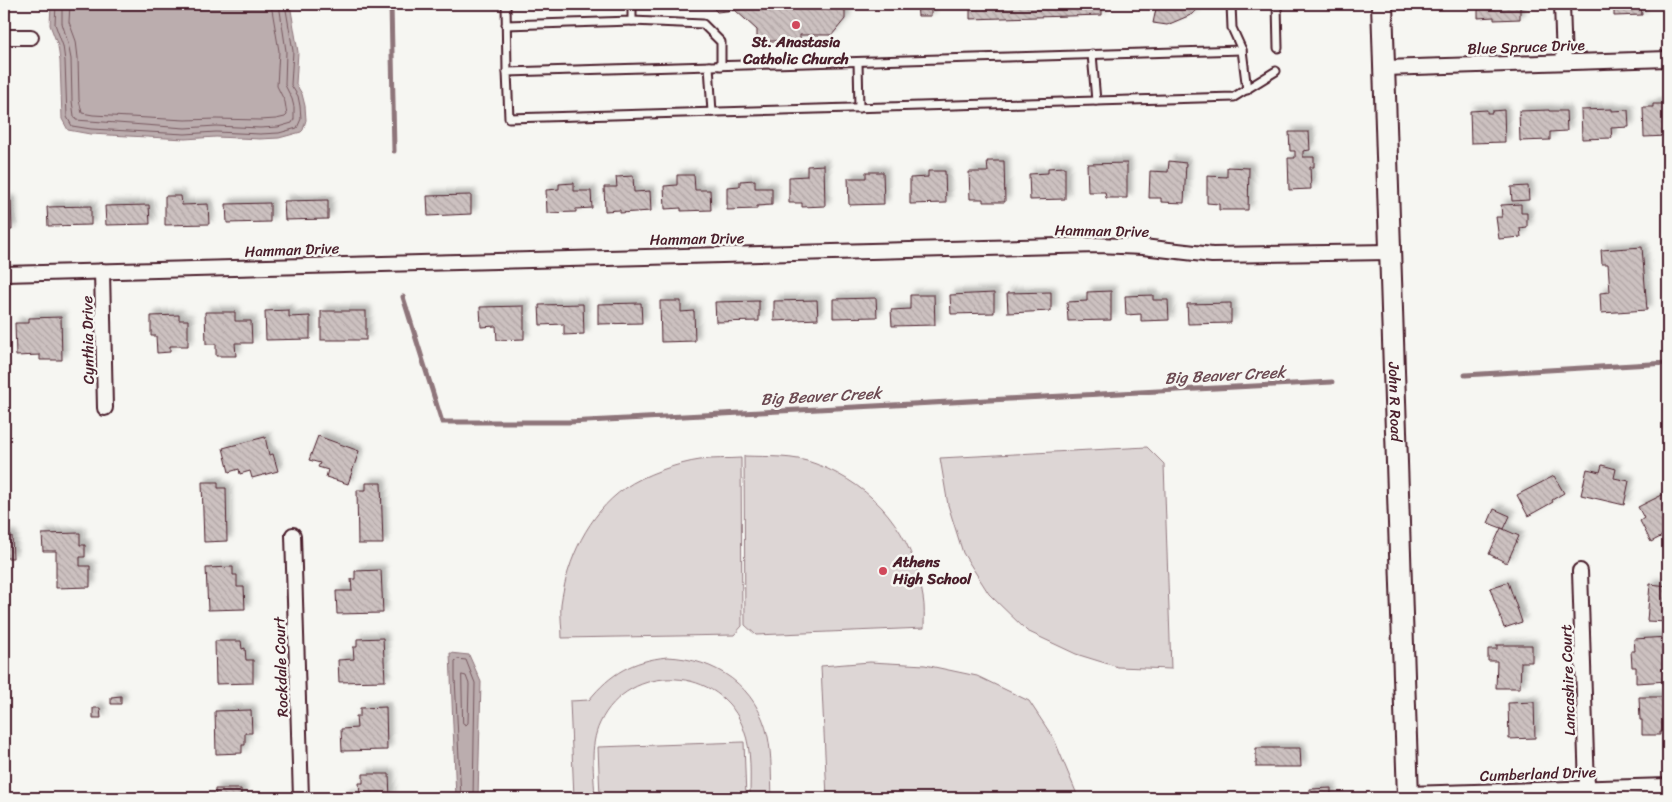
<svg xmlns="http://www.w3.org/2000/svg" width="1672" height="802" font-family="Sriracha,sans-serif">
	<defs>
		<pattern id="building-back-hatch" width="6" height="6" patternUnits="userSpaceOnUse" patternTransform="scale(1.25)"><rect width="6" height="6" fill="#ccc1c0"/><path d="M-1 5l2 2M0 0l6 6M5-1l2 2" fill="none" stroke="#b1a5a5"/></pattern>
		<filter id="shadow"><feDropShadow dx="4.5" dy="-4.5" stdDeviation="2.5" flood-color="#0004"/></filter>
	</defs>
	<rect width="100%" height="100%" fill="#f6f6f2"/>
	<filter id="ink" filterUnits="userSpaceOnUse"><feTurbulence type="fractalNoise" baseFrequency=".02" numOctaves="2"/><feDisplacementMap in="SourceGraphic" scale="10" xChannelSelector="R" yChannelSelector="G"/><feConvolveMatrix kernelMatrix="1 2 1 2 8 2 1 2 1" color-interpolation-filters="sRGB"/></filter>
	<g filter="url(#ink)">
		<g fill="#ddd6d5" stroke="#947a80">
			<polygon points="1147,447 1164,464 1171,669 1118,667 1076,654 1027,631 989,594 963,553 948,505 940,458"/>
			<path d="M744 456C768 457 794 455 816 464 876 487 913 533 923 597 925 607 924 618 924 628L756 635 745 625Z"/>
			<path d="M741 458 742 626 734 635 562 638C562 627 560 615 561 604 567 560 588 514 625 488 643 475 678 463 700 460 713 458 728 459 741 458Z"/>
			<path d="M667 657C716 659 757 686 768 737 772 756 771 778 772 798H750C750 776 752 751 744 730 722 665 629 661 600 723 589 746 594 773 595 798H574L570 701 589 700C611 673 632 661 667 657Z"/>
			<polygon points="870,662 925,665 977,676 1029,701 1054,739 1076,792 1077,798 827,798 821,666"/>
			<polygon points="744,742 746,798 600,798 598,747"/>
		</g>
		<g fill="#bbadae" stroke="#8e747a">
			<polygon points="51,4 290,4 298,52 296,84 302,94 305,106 306,120 303,130 301,132 279,138 260,139 216,137 185,139 90,134 68,130 62,119 60,61 58,46 50,25"/>
			<polygon points="450,653 469,655 481,682 478,798 456,798"/>
		</g>
		<g fill="none" stroke-linecap="round" stroke-linejoin="round">
			<g stroke="#77585f" stroke-width="1">
				<polyline points="56,4 55,24 63,46 65,61 67,117 72,126 91,129 185,134 216,132 260,134 279,133 297,128 301,119 300,106 298,96 291,85 293,51 285,4"/>
				<polyline points="62,4 62,23 68,43 71,59 72,101 74,116 76,120 185,128 216,126 260,128 278,127 292,123 294,119 294,107 292,99 285,85 286,51 279,4"/>
				<polyline points="70,4 69,22 76,41 78,58 79,100 82,113 93,115 185,120 216,119 260,120 276,119 285,117 287,115 285,102 277,86 279,51 271,4"/>
				<polygon points="462,675 466,676 469,684 468,723 466,725 463,723"/>
				<polyline points="461,798 455,678 455,661 457,659 466,660 475,683 473,798"/>
			</g>
			<g stroke="#8e747a" stroke-width="5">
				<polyline points="391,4 394,151"/>
				<polyline points="403,297 442,422 568,422 1332,382"/>
				<polyline points="1465,375 1668,363"/>
			</g>
		</g>
		<g fill="url(#building-back-hatch)" stroke="#4a1f2b" filter="url(#shadow)">
			<polygon points="709,4 845,4 845,19 832,35 800,35 800,41 757,41 757,30 735,10 717,12"/>
			<polygon points="917,4 958,4 958,6 931,7 931,16 918,16"/>
			<polygon points="970,4 1102,4 1102,15 970,19"/>
			<polygon points="1130,4 1202,4 1193,14 1167,25 1153,23 1156,9"/>
			<polygon points="1478,4 1520,4 1520,19 1494,20 1494,17 1478,18"/>
			<polygon points="1614,4 1641,4 1642,15 1614,16"/>
			<polygon points="1653,104 1666,104 1666,107 1668,106 1668,136 1644,137 1643,107 1653,107"/>
			<polygon points="1612,109 1612,111 1628,110 1629,127 1611,128 1612,138 1582,139 1581,110"/>
			<polygon points="1487,110 1487,113 1492,113 1492,111 1504,110 1505,142 1471,143 1470,111"/>
			<polygon points="1549,110 1549,111 1566,111 1567,131 1550,132 1550,140 1520,141 1519,111"/>
			<polygon points="1289,132 1309,132 1310,150 1303,151 1303,157 1314,157 1314,167 1310,167 1311,189 1289,190 1288,158 1295,158 1295,151 1290,151"/>
			<polygon points="987,161 1004,161 1005,202 983,202 983,199 970,199 969,172 988,172"/>
			<polygon points="1169,161 1186,163 1184,203 1161,202 1161,198 1149,198 1150,171 1168,172"/>
			<polygon points="1127,163 1127,198 1106,198 1105,192 1088,192 1087,164"/>
			<polygon points="824,165 825,206 802,207 802,203 789,203 789,177 807,176 807,166"/>
			<polygon points="1065,167 1065,199 1030,200 1029,174 1048,173 1048,168"/>
			<polygon points="1227,167 1249,168 1248,210 1219,210 1219,204 1207,203 1207,176 1227,177"/>
			<polygon points="928,171 945,171 946,203 910,204 910,178 928,177"/>
			<polygon points="866,172 883,172 884,204 849,205 848,178 866,178"/>
			<polygon points="677,175 694,175 695,190 710,190 711,210 681,211 681,208 665,209 664,186 677,185"/>
			<polygon points="633,176 634,192 650,191 651,211 620,213 620,210 605,211 604,187 617,187 616,177"/>
			<polygon points="755,180 755,188 772,188 772,205 757,206 757,209 727,210 727,187 740,186 740,181"/>
			<polygon points="574,183 574,191 591,191 592,208 576,209 576,212 547,213 546,190 559,189 559,184"/>
			<polygon points="1528,186 1529,200 1512,201 1511,187"/>
			<polygon points="471,195 471,214 428,216 427,196"/>
			<polygon points="165,196 181,196 182,205 208,204 209,224 165,225"/>
			<polygon points="328,200 328,219 285,220 284,201"/>
			<polygon points="4,201 11,201 12,230 4,230"/>
			<polygon points="270,203 270,222 227,223 226,204"/>
			<polygon points="1521,204 1521,213 1527,213 1527,227 1520,228 1521,237 1499,239 1496,217 1502,217 1501,205"/>
			<polygon points="149,205 150,224 106,225 105,206"/>
			<polygon points="91,206 91,225 48,226 47,207"/>
			<polygon points="1642,247 1647,310 1601,313 1600,293 1610,292 1608,264 1602,264 1601,250"/>
			<polygon points="1111,291 1111,320 1068,321 1067,302 1087,301 1087,292"/>
			<polygon points="1051,292 1051,311 1008,313 1007,293"/>
			<polygon points="994,293 994,313 951,314 950,295"/>
			<polygon points="910,295 934,295 935,325 892,326 891,310 910,309"/>
			<polygon points="1153,295 1153,300 1168,300 1169,320 1141,321 1141,314 1126,315 1125,296"/>
			<polygon points="876,298 877,317 833,318 833,299"/>
			<polygon points="817,300 818,319 774,321 774,301"/>
			<polygon points="660,301 681,301 681,312 694,311 695,341 661,342"/>
			<polygon points="759,301 759,321 716,322 715,302"/>
			<polygon points="641,303 642,323 598,324 598,304"/>
			<polygon points="1231,303 1231,323 1188,324 1187,304"/>
			<polygon points="583,304 584,334 564,335 564,324 540,325 539,305"/>
			<polygon points="524,306 524,339 497,340 496,326 481,327 480,307"/>
			<polygon points="289,310 289,317 310,316 310,339 266,340 265,311"/>
			<rect x="321" y="311" width="45" height="29"/>
			<polygon points="205,312 235,312 235,321 251,321 252,343 235,343 236,356 216,356 216,344 206,344"/>
			<polygon points="179,315 179,320 188,320 188,346 170,346 170,352 157,353 156,336 151,336 151,316"/>
			<polygon points="61,317 62,360 40,360 40,355 16,356 15,323 29,323 29,318"/>
			<polygon points="318,436 359,451 348,484 326,477 328,470 318,467 320,463 309,460"/>
			<polygon points="265,437 269,455 273,454 278,471 252,478 250,471 240,474 239,469 229,472 223,448"/>
			<polygon points="1602,465 1616,469 1614,478 1629,481 1624,505 1581,495 1587,469 1600,472"/>
			<polygon points="1554,476 1564,493 1552,500 1553,502 1528,516 1517,495"/>
			<polygon points="202,482 218,482 218,488 226,488 227,541 204,542"/>
			<polygon points="366,483 381,483 383,544 358,544 357,490 366,490"/>
			<polygon points="1664,494 1668,501 1668,511 1665,513 1668,518 1668,533 1651,542 1640,521 1644,518 1638,507"/>
			<polygon points="1494,509 1510,516 1504,529 1488,523"/>
			<polygon points="1501,528 1519,536 1507,563 1489,554"/>
			<polygon points="80,533 80,545 85,545 85,557 80,557 80,566 90,566 90,587 56,588 56,551 43,551 42,534"/>
			<polygon points="4,536 12,536 13,558 4,558"/>
			<polygon points="233,567 233,575 237,575 237,587 244,587 245,609 208,610 206,568"/>
			<polygon points="381,570 383,613 337,614 336,591 352,591 351,579 355,579 355,571"/>
			<polygon points="1508,582 1522,622 1504,628 1490,588"/>
			<polygon points="1650,584 1668,586 1668,622 1647,621"/>
			<polygon points="1668,637 1668,681 1636,683 1636,667 1632,667 1631,651 1635,651 1634,639"/>
			<polygon points="383,638 385,681 339,682 338,660 354,659 353,647 357,647 357,639"/>
			<polygon points="215,641 241,641 242,649 245,648 246,660 253,660 253,683 216,684"/>
			<polygon points="1497,645 1532,645 1532,662 1521,662 1520,688 1496,688 1497,661 1488,661 1488,649 1497,649"/>
			<polygon points="121,696 121,704 111,704 111,697"/>
			<polygon points="1639,697 1668,697 1668,732 1660,732 1660,735 1642,735 1642,720 1640,720"/>
			<polygon points="1534,702 1535,738 1509,739 1508,703"/>
			<polygon points="386,707 387,750 342,751 341,729 357,728 356,716 360,716 360,708"/>
			<polygon points="93,708 100,708 101,718 93,718"/>
			<polygon points="251,710 252,733 245,733 245,745 242,745 242,753 216,754 215,711"/>
			<polygon points="1256,748 1300,748 1301,767 1256,767"/>
			<polygon points="363,774 389,774 390,798 344,798 344,795 360,795 359,783 363,783"/>
			<polygon points="1331,788 1331,798 1310,798 1310,789"/>
			<polygon points="215,789 241,789 241,797 245,797 245,798 215,798"/>
		</g>
		<g fill="none" stroke-linecap="round" stroke-linejoin="round">
			<defs>
				<g id="service">
					<polyline points="506,4 507,72"/>
					<polyline points="1231,4 1232,28 1242,50 1247,90"/>
					<polyline points="1277,4 1278,48"/>
					<polyline points="632,21 703,24 721,42 721,66"/>
					<polyline points="506,25 632,21 632,4"/>
					<polyline points="1242,50 507,72 509,118 1234,97 1276,71"/>
					<polyline points="1092,54 1096,101"/>
					<polyline points="858,62 859,108"/>
					<polyline points="709,66 712,112"/>
				</g>
				<g id="minor">
					<polyline points="1562,4 1564,62"/>
					<polyline points="4,37 31,37"/>
					<polyline points="1384,68 1668,59"/>
					<polyline points="102,271 105,408"/>
					<polyline points="4,274 1098,245 1143,247 1212,255 1389,252"/>
					<polyline points="293,535 301,798"/>
					<polyline points="1580,571 1587,788"/>
					<polyline points="1408,794 1668,786"/>
				</g>
				<g id="secondary">
					<path id="s1" d="M1382 4 1408 798"/>
				</g>
			</defs>
			<use href="#service" stroke="#4a1f2b" stroke-width="11"/>
			<use href="#minor" stroke="#4a1f2b" stroke-width="18"/>
			<use href="#secondary" stroke="#4a1f2b" stroke-width="24"/>
			<use href="#service" stroke="#f6f6f2" stroke-width="7"/>
			<use href="#minor" stroke="#f6f6f2" stroke-width="14"/>
			<use href="#secondary" stroke="#f6f6f2" stroke-width="20"/>
		</g>
	</g>
	<g fill="#d1495b" stroke="#f6f6f2" stroke-width="2">
		<circle cx="796" cy="25" r="5"/>
		<circle cx="883" cy="571" r="5"/>
	</g>
	<g text-anchor="middle" dominant-baseline="central" stroke-width="5" stroke-linejoin="round" paint-order="stroke">
		<g font-size="15" font-weight="bold" fill="#4a1f2b" stroke="#f6f6f2">
			<text x="796" y="42">St. Anastasia<tspan x="796" dy="17">Catholic Church</tspan></text>
			<text x="893" y="562" text-anchor="start">Athens<tspan x="893" dy="17">High School</tspan></text>
		</g>
		<g font-size="15" fill="#4a1f2b" stroke="#f6f6f2">
			<text transform="translate(1526 47) rotate(-2)">Blue Spruce Drive</text>
			<text transform="translate(1102 231) rotate(1)">Hamman Drive</text>
			<text transform="translate(697 239) rotate(-1)">Hamman Drive</text>
			<text transform="translate(292 250) rotate(-2)">Hamman Drive</text>
			<text transform="translate(88 340) rotate(-91)">Cynthia Drive</text>
			<text stroke="none"><textPath href="#s1" startOffset="398">John R Road</textPath></text>
			<text transform="translate(281 667) rotate(-92)">Rockdale Court</text>
			<text transform="translate(1568 680) rotate(-92)">Lancashire Court</text>
			<text transform="translate(1538 774) rotate(-2)">Cumberland Drive</text>
		</g>
		<g font-size="16" font-style="italic" fill="#6c4a52" stroke="#f6f6f2">
			<text transform="translate(1225 375) rotate(-3)">Big Beaver Creek</text>
			<text transform="translate(821 396) rotate(-3)">Big Beaver Creek</text>
		</g>
	</g>
	<rect width="1672" height="802" fill="none" stroke="#f6f6f2" stroke-width="20"/>
	<rect x="10" y="10" width="1652" height="782" fill="none" stroke="#4a1f2b" stroke-width="2" filter="url(#ink)"/>
</svg>
